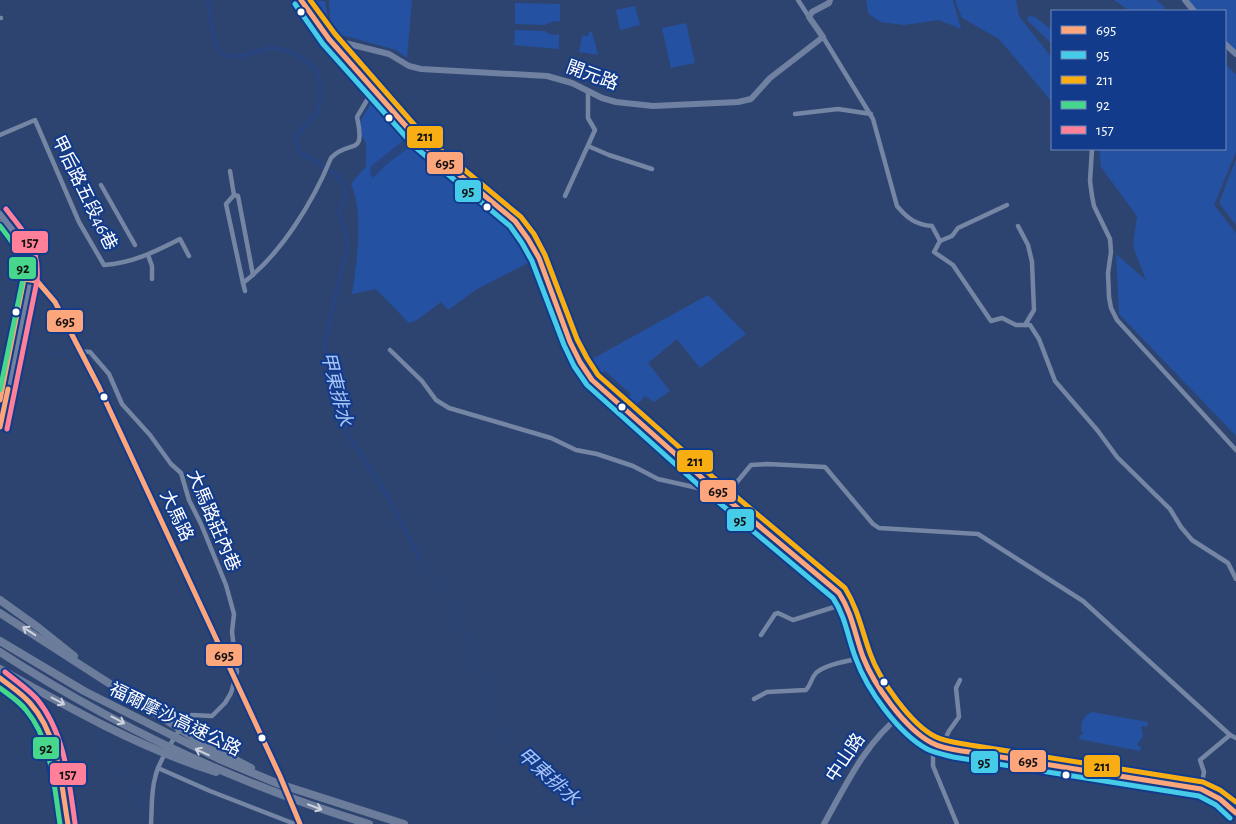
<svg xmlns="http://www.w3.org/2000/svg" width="1236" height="824" font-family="'Alegreya Sans','Noto Sans TC',sans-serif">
	<rect width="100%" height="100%" fill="#2e4470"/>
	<g fill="#2551a2">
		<polygon points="309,0 325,1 330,31"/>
		<polygon points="329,0 412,0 407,58 396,50 331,32"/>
		<polygon points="866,0 953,0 961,29 939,20 904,25 880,22 868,13"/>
		<polygon points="956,0 1016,0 1019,16 1052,58 1052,102 999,39 962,18 956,3"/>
		<polygon points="1114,0 1156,0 1165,7 1161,11 1130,11"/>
		<polygon points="1186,0 1236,0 1236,50 1225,45 1225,11 1194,11"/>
		<polygon points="515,3 560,4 560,21 551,22 545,25 515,24"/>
		<polygon points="635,6 640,25 620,30 616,10"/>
		<polygon points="1029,16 1035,17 1052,30 1052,44 1027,20"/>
		<polygon points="686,23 695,63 671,68 662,28"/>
		<polygon points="515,30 544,31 552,35 559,34 559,49 514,45"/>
		<polygon points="589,32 592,32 598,55 579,52 582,36 588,36"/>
		<polygon points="1225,64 1236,74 1236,152 1214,205 1236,233 1236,436 1119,314 1116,254 1146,280 1133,246 1137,216 1101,167 1099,149 1225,149"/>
		<path d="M373 99 412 142 511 226 521 238 532 261 477 289 448 310 441 302 417 320 409 323 376 289 352 294C357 262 364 213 351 184L366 166V143L362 136 360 122Z"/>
		<polygon points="1236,159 1236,225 1219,203"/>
		<polygon points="708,295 746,334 700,368 677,339 648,363 670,391 654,402 645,396 631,411 623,404 631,394 605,371 595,377 591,375 585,363"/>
		<path d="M1092 712 1148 722 1147 727 1141 726 1143 736 1137 745 1141 747 1140 751 1079 739 1080 735H1083C1079 725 1082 716 1092 712Z"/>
	</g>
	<polygon fill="#28457f" points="404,140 410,147 387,164 373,178 370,174 371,166"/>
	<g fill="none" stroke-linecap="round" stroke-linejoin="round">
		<g stroke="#28457f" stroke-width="1">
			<polyline points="0,321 8,337 10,337"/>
			<polyline points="22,338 46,346 57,354 72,354"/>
			<polyline points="419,557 448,598 458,616 483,679 486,702 491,716 508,741 524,762 575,799 595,824"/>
			<polyline points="0,623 100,687 100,695"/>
			<path d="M99 727C98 760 123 769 138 793 144 802 144 813 144 824"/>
		</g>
		<path stroke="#28457f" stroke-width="4.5" d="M208 0C210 13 212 46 223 54 235 62 254 51 267 49 282 47 294 53 306 61 313 66 319 73 320 82 320 91 321 105 317 113 313 120 300 129 295 138L300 153C315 162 351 175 345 198 344 203 341 208 339 213L347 239V253L341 273 324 346 334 374 346 431 389 499 419 557"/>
		<polyline stroke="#4d6085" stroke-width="6" stroke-dasharray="6 3" stroke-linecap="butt" points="282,782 294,811"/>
		<g stroke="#7585a4" stroke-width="4.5">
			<polyline points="798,0 809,17"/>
			<polyline points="0,18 1,18"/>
			<path d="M823 37 873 119 897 206C907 218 916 225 932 226L940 241 934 252 953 265 991 321 1002 318 1016 325H1030L1039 339 1055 381 1098 431 1117 457 1170 509 1181 527 1192 540 1228 563 1236 579"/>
			<polyline points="795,114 838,109 871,114"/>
			<path d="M0 135 35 120 79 222 104 265C133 263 154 252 180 239L189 256"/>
			<polyline points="588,146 609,155 652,169"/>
			<polyline points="1092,149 1090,181 1092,196 1094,206 1110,239 1111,252 1108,273 1109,297 1111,308 1117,320 1236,450"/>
			<polyline points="230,171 234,195 226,204 243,283"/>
			<polyline points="101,185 135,245"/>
			<polyline points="234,195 238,196 253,275"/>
			<polyline points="565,196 595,130 588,118 588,91"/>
			<polyline points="1018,226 1028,245 1032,262 1034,310 1025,325"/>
			<polyline points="940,241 952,236 958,228 1007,205"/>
			<polyline points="148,255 152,266 152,279"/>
			<path d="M245 291 243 283C281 254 313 202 331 158 350 138 366 159 357 117L373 90"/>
			<polyline points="390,350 422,381 436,400 449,408 551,438 576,450 597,454 633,466 658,479 720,493"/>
			<path d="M79 351 90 352 109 374 122 404 150 435 171 464 181 473 189 500 201 524 226 585 234 614 232 632 237 672 231 693 225 703 212 716 192 715C180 726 158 762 155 778 151 792 152 809 151 824"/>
			<polyline points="728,499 737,482 751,465 768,464 825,467 873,524 879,528 978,534 1083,601 1230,735 1236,738"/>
			<polyline points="761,635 775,614 778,613 793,620 847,603"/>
			<path d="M754 699 767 692 806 690C811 685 811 678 816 673 825 664 851 660 863 658"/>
			<polyline points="933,744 933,766 957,824"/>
			<polyline points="942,745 949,731 959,717 956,688 960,680"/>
			<polyline points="158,768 210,791 295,824"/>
			<polyline points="1201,789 1204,772 1200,760 1230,735"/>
		</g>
		<g stroke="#7080a0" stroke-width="6">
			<path d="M301 0 329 39 420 142 515 221C555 266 556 333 592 380L709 484 839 593C853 612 856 636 863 657 871 679 910 734 932 743 939 747 959 750 969 752L1201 789C1216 795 1226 801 1236 813"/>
			<polyline points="1185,0 1194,11"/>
			<polyline points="329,39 389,54 409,66 421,69 547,76 572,83 602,98 616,102 653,106 738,102 751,99 770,78 823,37 809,17 812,12 829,3 830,0"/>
			<polyline points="1225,44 1236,54"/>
			<polyline points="0,214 23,243 31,264 30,280 25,305 0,427"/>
			<path d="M0 223C17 243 25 252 24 279L0 400"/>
			<polyline points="24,279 37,281 55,302 99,387 280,776"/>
			<path d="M0 678C12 688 26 696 35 709 57 736 62 790 68 824"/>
			<path d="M0 686C30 709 43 722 51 760"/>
			<polyline points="61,804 63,824"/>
			<polyline points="294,811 300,824"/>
			<path d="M824 824C846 785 865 743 901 715"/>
		</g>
		<g stroke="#6c7c9b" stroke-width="8">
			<polyline points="0,600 39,628 74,656"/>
			<polyline points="0,613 197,740 251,768"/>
			<polyline points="0,641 84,691 219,759 279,784 404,824"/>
			<path d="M0 652C114 726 239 785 369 824"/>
			<path d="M0 669C69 708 140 748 216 772"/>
		</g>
		<defs>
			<g id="bus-1">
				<path d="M301 0 329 39 420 142 515 221 528 239 539 258 570 342 580 362 592 380 709 484 839 593C852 613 855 635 863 657 874 685 905 729 932 743 943 749 957 750 969 752L1201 789 1220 799 1236 813"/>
				<polyline points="0,400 24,279 37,281 55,302 99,387 280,776 300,824"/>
				<polyline points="0,427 8,389"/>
				<path d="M0 678C10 686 21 693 30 703 59 735 61 784 68 824"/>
			</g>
			<path id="bus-2" d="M295 4 323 44 415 147 510 226 522 243 532 261 564 345 574 366 587 385 704 490 833 598C846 617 848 639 856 659 867 690 899 734 927 749 935 753 945 755 953 757L1199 796 1216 805 1230 818"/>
			<path id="bus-3" d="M310 0 335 34 425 137 521 217 534 234 545 255 577 339 587 358 598 375 714 478 845 588C858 609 862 631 870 653 879 679 911 725 936 737 947 742 959 743 970 745L1203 782 1220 790 1236 802"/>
			<g id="bus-4">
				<path d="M0 226C14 244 24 255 23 279L0 390"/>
				<path d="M0 688C9 695 19 701 26 710 52 741 54 786 60 824"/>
			</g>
			<g id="bus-5">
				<path d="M6 209C26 235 40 247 37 281L7 429"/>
				<path d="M5 672C16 681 28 689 37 699 65 733 69 781 75 823"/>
			</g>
		</defs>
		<use href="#bus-1" stroke="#133b8b" stroke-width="9"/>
		<use href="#bus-2" stroke="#133b8b" stroke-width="9"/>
		<use href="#bus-3" stroke="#133b8b" stroke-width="9"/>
		<use href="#bus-4" stroke="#133b8b" stroke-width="9"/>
		<use href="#bus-5" stroke="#133b8b" stroke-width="9"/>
		<use href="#bus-1" stroke="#fea67b" stroke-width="5"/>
		<use href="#bus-2" stroke="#46cce9" stroke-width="5"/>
		<use href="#bus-3" stroke="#f8ad13" stroke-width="5"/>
		<use href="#bus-4" stroke="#46d78d" stroke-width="5"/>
		<use href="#bus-5" stroke="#ff8098" stroke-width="5"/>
	</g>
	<defs><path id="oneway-shaft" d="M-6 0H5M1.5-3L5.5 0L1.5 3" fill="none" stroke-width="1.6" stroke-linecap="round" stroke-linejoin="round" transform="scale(1.25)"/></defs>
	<g stroke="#ccd1dc">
		<use href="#oneway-shaft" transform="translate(29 631) rotate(-147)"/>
		<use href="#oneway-shaft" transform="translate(58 701) rotate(28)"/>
		<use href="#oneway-shaft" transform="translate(118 720) rotate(28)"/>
		<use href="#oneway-shaft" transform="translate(202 752) rotate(-155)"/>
		<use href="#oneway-shaft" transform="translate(315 807) rotate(21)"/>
	</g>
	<g fill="#fff" stroke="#133b8b" stroke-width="2">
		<circle cx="301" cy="12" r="4.5"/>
		<circle cx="389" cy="118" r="4.5"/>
		<circle cx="487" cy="207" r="4.5"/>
		<circle cx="16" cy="312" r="4.5"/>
		<circle cx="104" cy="397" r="4.5"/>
		<circle cx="622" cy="407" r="4.5"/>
		<circle cx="884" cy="682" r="4.5"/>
		<circle cx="262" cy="738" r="4.5"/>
		<circle cx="1066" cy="775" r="4.5"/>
	</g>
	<g text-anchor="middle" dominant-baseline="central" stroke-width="4.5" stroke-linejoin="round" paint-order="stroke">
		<g font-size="18" fill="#fff" stroke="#133b8b">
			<text transform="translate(592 76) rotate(20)">開元路</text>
			<text transform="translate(84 193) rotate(64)">甲后路五段46巷</text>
			<text transform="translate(176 516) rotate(65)">大馬路</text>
			<text transform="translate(213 521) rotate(67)">大馬路莊內巷</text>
			<text transform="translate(175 720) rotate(26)">福爾摩沙高速公路</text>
			<text transform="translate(846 758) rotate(-56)">中山路</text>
		</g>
		<g font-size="19" font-style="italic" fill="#a6c3f8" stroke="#133b8b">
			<text transform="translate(336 389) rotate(76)">甲東排水</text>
			<text transform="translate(548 777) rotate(42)">甲東排水</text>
		</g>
	</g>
	<g stroke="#133b8b" stroke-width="2">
		<rect x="406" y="125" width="38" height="24" rx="5" fill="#f8ad13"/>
		<rect x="426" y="151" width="38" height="24" rx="5" fill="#fea67b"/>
		<rect x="454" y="179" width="28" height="24" rx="5" fill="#46cce9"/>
		<rect x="11" y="230" width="38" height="24" rx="5" fill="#ff8098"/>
		<rect x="8" y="256" width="29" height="24" rx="5" fill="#46d78d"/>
		<rect x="46" y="309" width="38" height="24" rx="5" fill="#fea67b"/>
		<rect x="676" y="449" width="38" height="24" rx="5" fill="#f8ad13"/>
		<rect x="699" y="479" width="38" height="24" rx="5" fill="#fea67b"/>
		<rect x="726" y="508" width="29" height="24" rx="5" fill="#46cce9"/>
		<rect x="205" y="643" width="38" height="24" rx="5" fill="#fea67b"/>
		<rect x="32" y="736" width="28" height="24" rx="5" fill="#46d78d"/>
		<rect x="1009" y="749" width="38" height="24" rx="5" fill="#fea67b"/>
		<rect x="970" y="750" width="29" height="24" rx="5" fill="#46cce9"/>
		<rect x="1083" y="754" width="38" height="24" rx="5" fill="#f8ad13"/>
		<rect x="49" y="762" width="38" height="24" rx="5" fill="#ff8098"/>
	</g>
	<g font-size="14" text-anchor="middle" font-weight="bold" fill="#111">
		<text x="425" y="141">211</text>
		<text x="445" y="168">695</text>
		<text x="468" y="196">95</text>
		<text x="30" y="247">157</text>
		<text x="23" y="273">92</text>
		<text x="65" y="326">695</text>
		<text x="695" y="466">211</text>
		<text x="718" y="496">695</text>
		<text x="740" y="525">95</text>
		<text x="224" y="660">695</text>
		<text x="46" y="753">92</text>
		<text x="1028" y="766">695</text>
		<text x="984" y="767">95</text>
		<text x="1102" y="771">211</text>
		<text x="68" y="779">157</text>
	</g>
	<rect x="1051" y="10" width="175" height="140" fill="#133b8b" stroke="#7189b9"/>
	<rect x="1061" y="26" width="25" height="8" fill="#fea67b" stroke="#7189b9"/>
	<text x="1096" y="35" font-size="15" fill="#ffffff">695</text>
	<rect x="1061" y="51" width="25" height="8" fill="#46cce9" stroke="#7189b9"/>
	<text x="1096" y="60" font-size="15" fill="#ffffff">95</text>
	<rect x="1061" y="76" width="25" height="8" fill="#f8ad13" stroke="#7189b9"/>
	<text x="1096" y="85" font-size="15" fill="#ffffff">211</text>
	<rect x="1061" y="101" width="25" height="8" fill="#46d78d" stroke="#7189b9"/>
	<text x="1096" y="110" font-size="15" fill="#ffffff">92</text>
	<rect x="1061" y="126" width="25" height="8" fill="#ff8098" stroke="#7189b9"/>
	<text x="1096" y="135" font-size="15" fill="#ffffff">157</text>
</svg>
